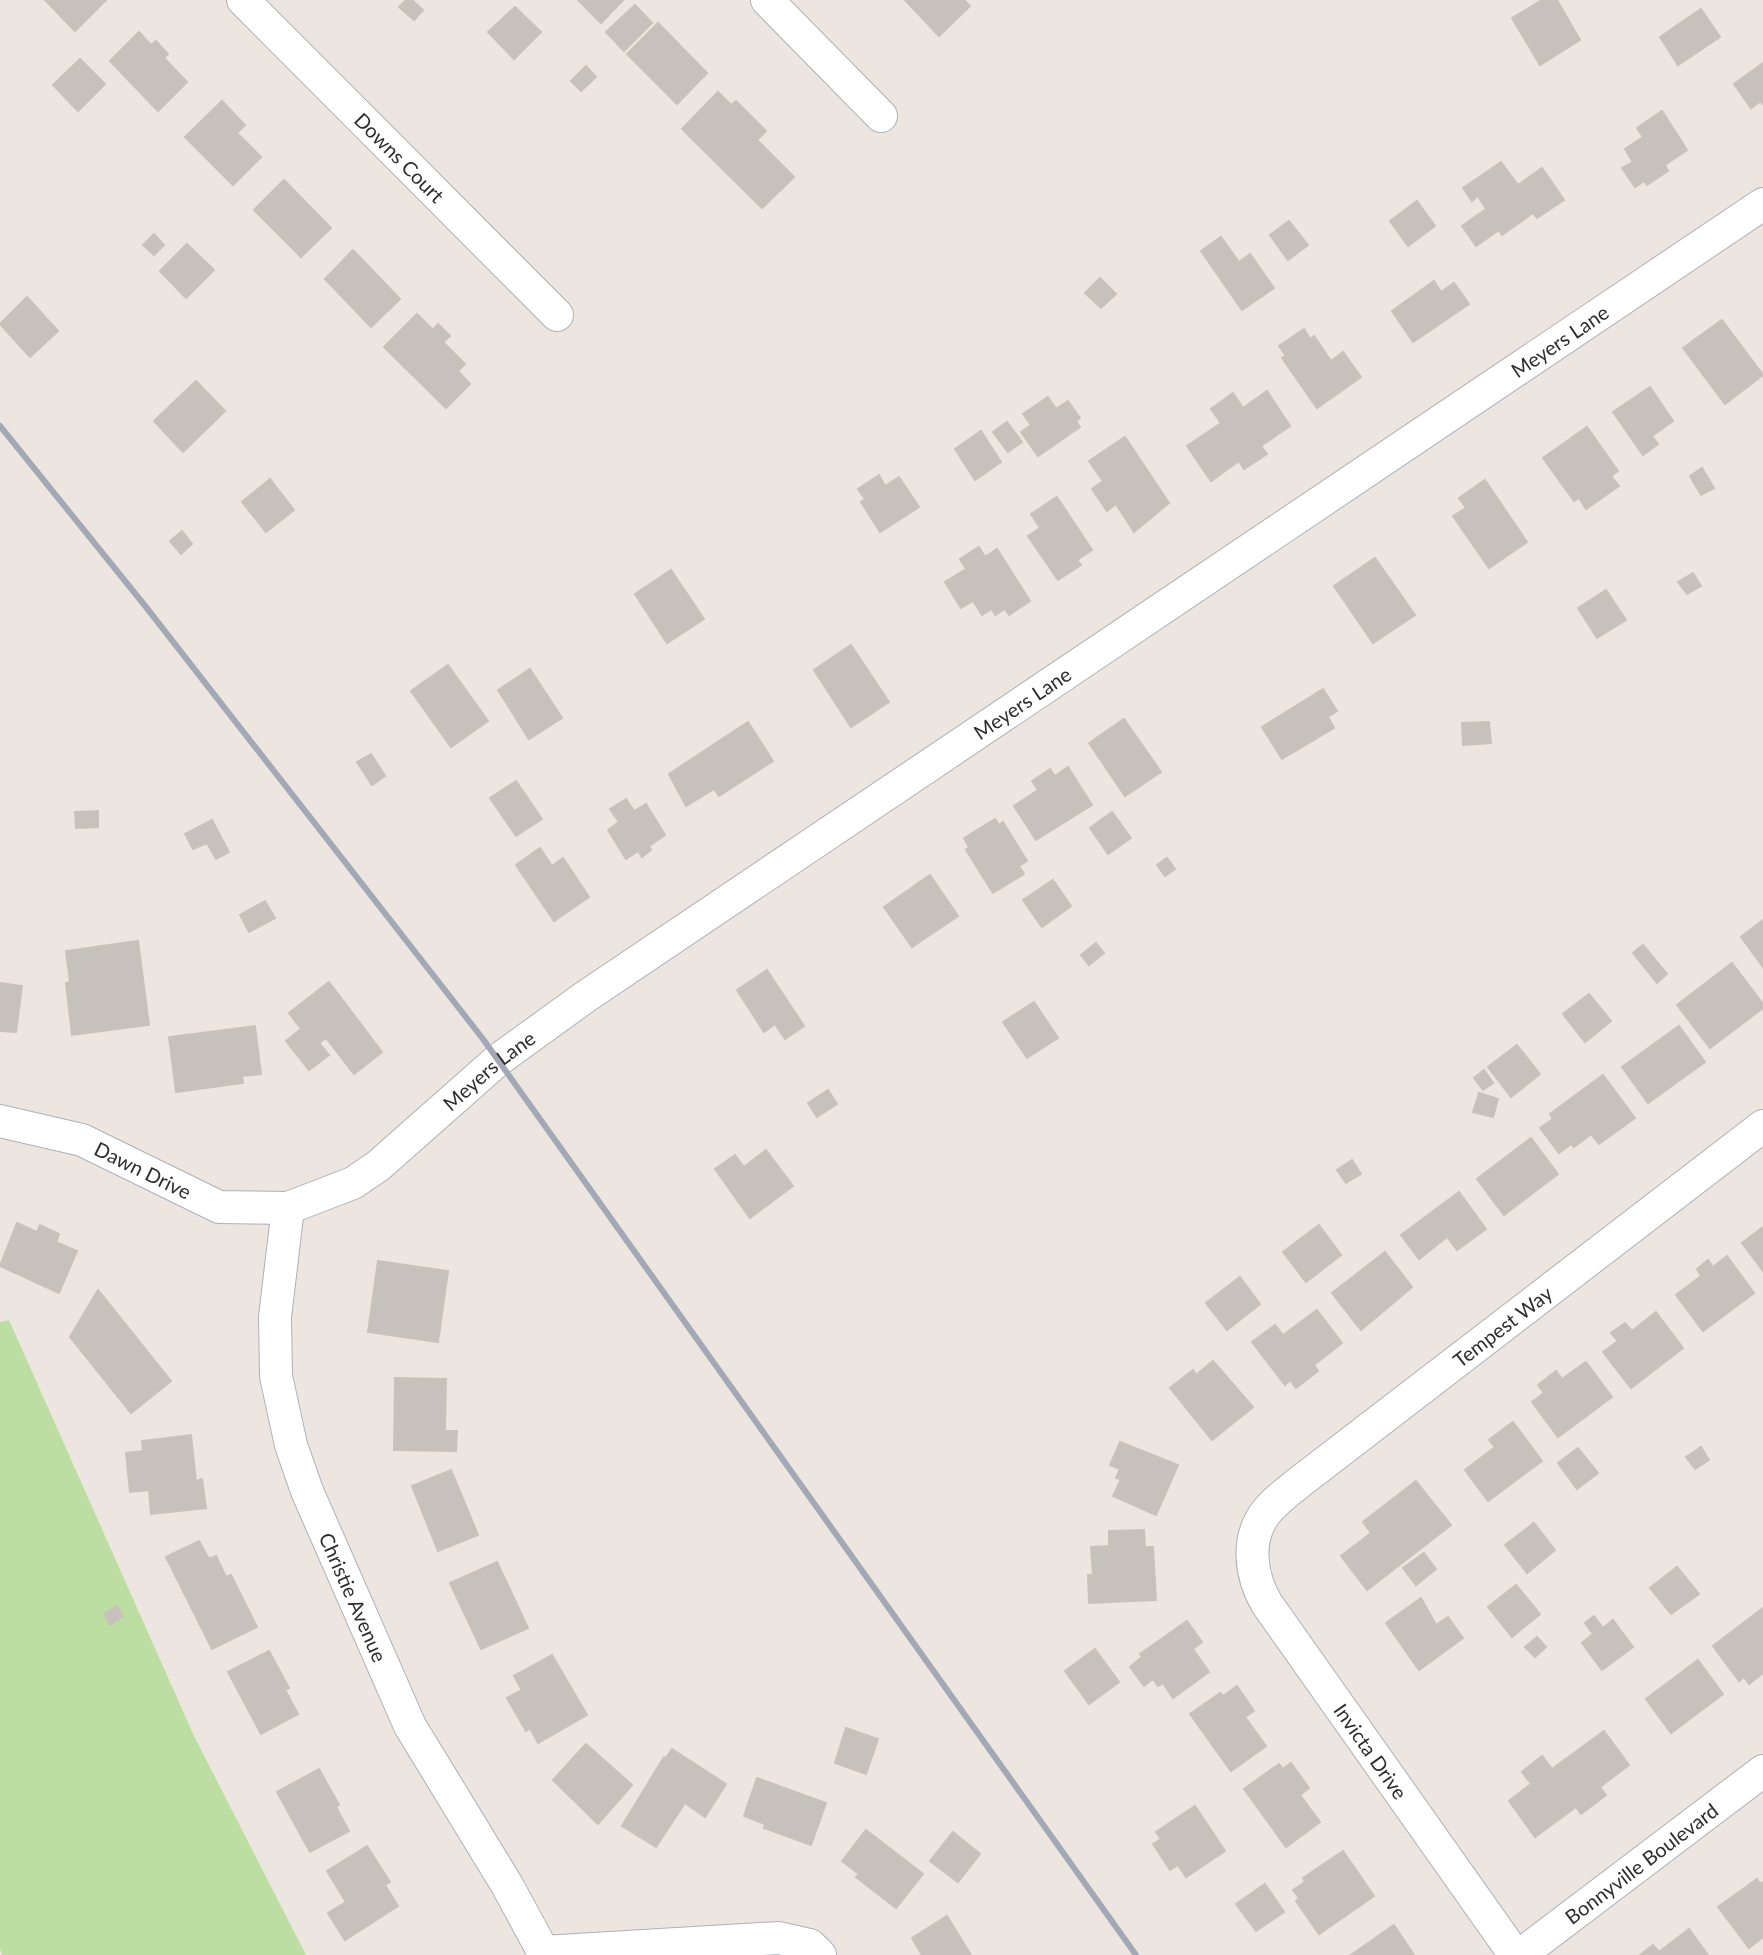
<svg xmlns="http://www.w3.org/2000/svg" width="1763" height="1955" font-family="Lato,sans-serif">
	<rect width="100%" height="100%" fill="#ede6e0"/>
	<polygon fill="#bcdea2" points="9,1320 194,1736 306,1955 2,1955 0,1949 0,1322"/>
	<g fill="#c6c1bc" stroke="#c8c2ba" stroke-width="2">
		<polygon points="45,0 106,0 75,31"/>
		<polygon points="406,0 412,0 423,10 414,20 399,7"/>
		<polygon points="578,0 623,0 601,23"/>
		<polygon points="905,0 964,0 970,6 939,36"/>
		<polygon points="1542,0 1557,0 1580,40 1540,65 1512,18"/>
		<polygon points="635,5 652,23 624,51 606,32"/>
		<polygon points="515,7 541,32 514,59 488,32"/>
		<polygon points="1701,9 1720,37 1678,65 1660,37"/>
		<polygon points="658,23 707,73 677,104 627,54"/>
		<polygon points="139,32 151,45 156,41 168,54 164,58 187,82 158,111 110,61"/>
		<polygon points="80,59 105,84 78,111 53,85"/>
		<polygon points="1763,63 1763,105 1761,101 1751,108 1734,84"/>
		<polygon points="586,66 596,77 581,91 571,81"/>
		<polygon points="718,92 731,105 736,101 766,131 757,140 794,177 762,208 682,129"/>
		<polygon points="222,101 245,125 237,133 261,157 233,185 185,137"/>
		<polygon points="1662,111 1687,150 1665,165 1668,171 1647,185 1644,181 1635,187 1622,168 1633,162 1625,149 1643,137 1637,128"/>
		<polygon points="1501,162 1518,185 1542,168 1564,200 1537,218 1533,213 1502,235 1499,230 1476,246 1462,226 1486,209 1478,196 1472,201 1463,188"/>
		<polygon points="284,180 331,228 301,257 254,210"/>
		<polygon points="1417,201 1435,226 1408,246 1390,221"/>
		<polygon points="1289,221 1308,245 1288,260 1270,235"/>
		<polygon points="154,234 164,245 154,255 143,245"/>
		<polygon points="1221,237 1239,262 1250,254 1274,288 1242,310 1201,251"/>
		<polygon points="187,244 214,270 186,298 160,271"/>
		<polygon points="353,250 400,299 371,327 325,279"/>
		<polygon points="1100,278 1116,294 1101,308 1085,293"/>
		<polygon points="1434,281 1441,292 1454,283 1469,304 1413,342 1392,311"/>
		<polygon points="27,297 58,331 30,357 0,324"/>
		<polygon points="417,314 433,330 438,324 450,336 443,342 465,364 458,371 470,384 446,408 384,347"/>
		<polygon points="1722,320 1763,375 1725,404 1683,348"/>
		<polygon points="1304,329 1310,339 1314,336 1331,361 1343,352 1361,377 1317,408 1282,358 1286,356 1279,346"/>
		<polygon points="196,381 225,411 183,452 154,421"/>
		<polygon points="1650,387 1673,421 1652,436 1658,444 1643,455 1613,412"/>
		<polygon points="1267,391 1290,426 1261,446 1267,454 1244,469 1239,461 1211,481 1187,446 1221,423 1211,409 1233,393 1243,408"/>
		<polygon points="1048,397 1056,409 1068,401 1080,418 1076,421 1080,427 1038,456 1021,432 1031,425 1023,414"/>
		<polygon points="1007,422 1022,442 1008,452 993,432"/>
		<polygon points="1587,427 1618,471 1611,476 1619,486 1586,509 1579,498 1574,501 1543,458"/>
		<polygon points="981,431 1001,462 975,480 955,449"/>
		<polygon points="1125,437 1169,503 1134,532 1116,504 1107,511 1092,489 1103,481 1089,461"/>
		<polygon points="1702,468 1714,488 1701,495 1690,476"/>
		<polygon points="879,475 885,486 899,477 919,507 880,532 861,502 865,499 858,489"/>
		<polygon points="270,479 294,510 266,532 242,502"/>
		<polygon points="1485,480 1527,542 1489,568 1453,516 1466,508 1459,498"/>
		<polygon points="1057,497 1092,550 1077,560 1081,565 1058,580 1028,536 1040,528 1031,514"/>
		<polygon points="182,531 192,544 181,554 170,541"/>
		<polygon points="979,547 985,557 997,549 1030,601 1009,615 1005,609 995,615 992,609 982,615 973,601 961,608 945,582 966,569 960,559"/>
		<polygon points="1375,558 1415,615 1373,643 1334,586"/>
		<polygon points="671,570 704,619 667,643 635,594"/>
		<polygon points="1693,573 1701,586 1687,594 1678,582"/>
		<polygon points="1606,590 1626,620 1597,638 1578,608"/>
		<polygon points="851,645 889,702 851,727 814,670"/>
		<polygon points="448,665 488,721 451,747 411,691"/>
		<polygon points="530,669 562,718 529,739 498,690"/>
		<polygon points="1323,689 1337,711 1328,717 1334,728 1282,759 1262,727"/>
		<polygon points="1124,719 1161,772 1125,796 1089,743"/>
		<polygon points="748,722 773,761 719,796 714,789 686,806 669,774"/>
		<polygon points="1489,722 1491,743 1463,745 1462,723"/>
		<polygon points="371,754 385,776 372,785 357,762"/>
		<polygon points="1068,767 1092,805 1036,840 1014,806 1038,790 1032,781 1050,769 1055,776"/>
		<polygon points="516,781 542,819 516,836 490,798"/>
		<polygon points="626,799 634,811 646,804 665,835 649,846 651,850 642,857 638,851 626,859 608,830 619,822 610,809"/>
		<polygon points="98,811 98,827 76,828 75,812"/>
		<polygon points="1112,812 1131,838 1108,854 1090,828"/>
		<polygon points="995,819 999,825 1003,822 1027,861 1019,866 1024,874 993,893 966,850 969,847 964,838"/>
		<polygon points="212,820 229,852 216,859 207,843 193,849 185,834"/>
		<polygon points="540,848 552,866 563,858 589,897 554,921 516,865"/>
		<polygon points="1167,858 1175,869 1165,876 1157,865"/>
		<polygon points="930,875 958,916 912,947 884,907"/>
		<polygon points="1053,880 1071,906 1042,927 1023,900"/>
		<polygon points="265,901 275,918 249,932 240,915"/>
		<polygon points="1763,920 1763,967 1741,937"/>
		<polygon points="138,941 149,1025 72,1035 66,983 70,982 66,951"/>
		<polygon points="1096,943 1104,953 1089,965 1081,955"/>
		<polygon points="1643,945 1667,974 1657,983 1633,953"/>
		<polygon points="1732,963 1763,1004 1763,1008 1710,1048 1677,1005"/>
		<polygon points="767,970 804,1026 785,1039 775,1024 764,1032 737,990"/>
		<polygon points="329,982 382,1052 354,1074 326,1038 319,1043 329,1055 309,1070 286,1041 301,1029 289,1013"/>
		<polygon points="0,983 22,986 16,1032 0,1031"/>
		<polygon points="1589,994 1611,1021 1585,1042 1563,1014"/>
		<polygon points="1034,1002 1058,1038 1027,1058 1003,1022"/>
		<polygon points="255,1026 261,1074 242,1076 243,1083 176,1092 169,1037"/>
		<polygon points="1679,1026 1705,1062 1648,1103 1622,1067"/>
		<polygon points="1517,1045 1540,1074 1511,1097 1488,1067"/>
		<polygon points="1484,1070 1493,1083 1483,1090 1474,1078"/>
		<polygon points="1603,1075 1635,1118 1599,1144 1591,1134 1574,1147 1571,1144 1559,1153 1540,1128 1553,1119 1550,1114"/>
		<polygon points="828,1090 837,1104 817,1117 808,1103"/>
		<polygon points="1479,1093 1498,1099 1493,1117 1473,1112"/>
		<polygon points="1531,1138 1558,1174 1504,1215 1477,1179"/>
		<polygon points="766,1150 793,1186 750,1218 715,1169 735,1155 744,1167"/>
		<polygon points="1352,1160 1361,1174 1346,1183 1337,1170"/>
		<polygon points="1459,1192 1486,1229 1457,1250 1447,1237 1419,1259 1401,1235"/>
		<polygon points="17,1223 37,1232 40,1225 59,1234 56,1242 77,1251 59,1293 0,1266"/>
		<polygon points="1319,1225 1341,1255 1306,1282 1283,1252"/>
		<polygon points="1763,1227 1763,1271 1742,1243"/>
		<polygon points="1385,1252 1412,1287 1361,1330 1332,1293"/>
		<polygon points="1727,1256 1754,1293 1703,1331 1676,1295 1701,1276 1697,1269 1708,1260 1713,1267"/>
		<polygon points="378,1261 448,1271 438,1342 368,1332"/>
		<polygon points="1240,1277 1260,1304 1227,1330 1206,1303"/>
		<polygon points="98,1290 171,1381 131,1413 70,1337"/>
		<polygon points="1317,1310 1342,1343 1314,1365 1318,1371 1296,1388 1290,1380 1285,1385 1252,1342 1275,1325 1283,1335"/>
		<polygon points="1656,1312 1683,1348 1631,1388 1603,1352 1618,1341 1611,1333 1625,1323 1632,1331"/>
		<polygon points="1213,1361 1253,1407 1212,1440 1170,1388 1193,1370 1196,1375"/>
		<polygon points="1586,1362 1612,1397 1558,1437 1532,1402 1544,1393 1538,1385 1556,1371 1562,1379"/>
		<polygon points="395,1378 446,1379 445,1431 457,1431 456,1451 394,1450"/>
		<polygon points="1513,1422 1542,1461 1488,1501 1465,1470 1495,1447 1489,1440"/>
		<polygon points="191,1435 196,1481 202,1479 206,1508 151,1514 149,1490 130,1492 126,1453 143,1451 142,1441"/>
		<polygon points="1120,1442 1178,1465 1156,1515 1113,1496 1121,1479 1116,1478 1120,1469 1110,1465"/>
		<polygon points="1701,1447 1709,1460 1695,1469 1686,1457"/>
		<polygon points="1578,1448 1598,1473 1577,1489 1558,1463"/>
		<polygon points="451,1470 478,1535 438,1551 412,1486"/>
		<polygon points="1416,1481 1451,1525 1367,1590 1341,1556 1371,1533 1363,1522"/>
		<polygon points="1534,1523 1555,1550 1527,1573 1505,1545"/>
		<polygon points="1144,1530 1145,1547 1153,1547 1156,1600 1089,1603 1088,1575 1093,1575 1091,1547 1109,1546 1109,1531"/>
		<polygon points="199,1541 209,1559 216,1556 226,1577 231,1575 257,1627 212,1649 166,1557"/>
		<polygon points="1424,1553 1436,1569 1416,1585 1403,1568"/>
		<polygon points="497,1562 528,1628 481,1649 450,1583"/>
		<polygon points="1677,1567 1699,1594 1671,1614 1650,1588"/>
		<polygon points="1516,1585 1540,1614 1512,1637 1488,1607"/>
		<polygon points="1421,1598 1436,1625 1448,1617 1463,1638 1419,1670 1386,1623"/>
		<polygon points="117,1606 123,1616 110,1625 104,1614"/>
		<polygon points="1763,1608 1763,1673 1749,1684 1744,1677 1739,1681 1713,1646"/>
		<polygon points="1594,1616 1603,1628 1613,1620 1633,1647 1602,1670 1582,1643 1593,1634 1585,1623"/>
		<polygon points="1187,1621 1202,1642 1193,1649 1209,1672 1173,1698 1163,1683 1158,1686 1153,1679 1144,1686 1130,1667 1142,1657 1140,1654"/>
		<polygon points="1537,1637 1546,1647 1535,1657 1525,1647"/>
		<polygon points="1095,1649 1119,1682 1089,1704 1065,1671"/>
		<polygon points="269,1651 289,1688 285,1690 298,1714 261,1734 228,1672"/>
		<polygon points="552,1655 587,1715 538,1743 530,1728 526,1731 507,1698 522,1690 514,1676"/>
		<polygon points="1698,1660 1723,1694 1671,1733 1646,1699"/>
		<polygon points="1237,1686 1254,1711 1245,1717 1266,1746 1231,1771 1190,1714 1220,1693 1223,1696"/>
		<polygon points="846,1728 878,1739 866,1774 835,1763"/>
		<polygon points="1604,1731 1629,1765 1600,1787 1606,1795 1581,1814 1576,1807 1535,1837 1509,1801 1531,1784 1522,1772 1542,1756 1552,1769"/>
		<polygon points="586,1744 632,1785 598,1824 553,1780"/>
		<polygon points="672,1749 726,1784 705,1817 685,1803 656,1847 622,1826 664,1757 666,1758"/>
		<polygon points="1291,1763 1309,1788 1300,1795 1320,1822 1286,1847 1244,1789 1279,1764 1283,1769"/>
		<polygon points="319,1769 339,1805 336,1807 349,1831 310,1852 277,1792"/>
		<polygon points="757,1778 826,1803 811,1845 767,1829 764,1828 765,1824 744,1816"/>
		<polygon points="1195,1806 1225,1851 1186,1877 1178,1865 1170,1870 1153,1844 1161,1839 1156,1832"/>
		<polygon points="866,1830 923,1874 896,1908 856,1877 859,1874 842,1861"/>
		<polygon points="953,1832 980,1854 958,1882 930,1861"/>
		<polygon points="367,1846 390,1882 385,1885 398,1906 345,1940 328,1913 346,1902 327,1871"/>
		<polygon points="1343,1851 1374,1896 1319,1934 1296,1901 1299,1898 1293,1890 1305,1882 1303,1878"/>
		<polygon points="1757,1879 1760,1884 1763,1882 1763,1937 1749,1948 1718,1907"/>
		<polygon points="1265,1884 1284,1912 1256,1931 1236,1904"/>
		<polygon points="947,1916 971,1955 922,1955 912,1938"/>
		<polygon points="1394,1925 1414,1955 1351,1955"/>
		<polygon points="1689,1929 1708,1955 1640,1955 1653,1945 1659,1952"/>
	</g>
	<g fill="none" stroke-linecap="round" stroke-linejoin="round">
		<defs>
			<g id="street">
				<path id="s1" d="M243 0 557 315"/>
				<polyline points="767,0 881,116"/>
				<path id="s2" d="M0 1121 82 1140 219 1207 288 1208 353 1183 378 1166 498 1060 585 997 1763 204"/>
				<path id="s3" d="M288 1208 275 1317 276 1376 291 1445 307 1491 410 1726 507 1885 545 1955"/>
				<polyline points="543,1952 779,1938 810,1945 820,1955"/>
				<path id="s4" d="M1515 1955 1267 1604C1250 1575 1245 1537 1268 1510 1277 1499 1290 1490 1301 1481L1763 1126"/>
				<path id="s5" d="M1520 1955 1763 1771"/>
			</g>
		</defs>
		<use href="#street" stroke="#adb0b7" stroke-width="34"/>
		<use href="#street" stroke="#fff" stroke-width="32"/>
		<polyline stroke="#a3a8b5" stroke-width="6" points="0,426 146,607 483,1039 1136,1955"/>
	</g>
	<g text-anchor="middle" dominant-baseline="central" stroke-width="6" stroke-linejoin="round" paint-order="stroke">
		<g font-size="20" fill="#2d2d2d" stroke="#fff">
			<text stroke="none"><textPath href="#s1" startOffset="222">Downs Court</textPath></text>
			<text stroke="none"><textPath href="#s2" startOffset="1848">Meyers Lane</textPath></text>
			<text stroke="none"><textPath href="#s2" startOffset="1200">Meyers Lane</textPath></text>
			<text stroke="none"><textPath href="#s2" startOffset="552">Meyers Lane</textPath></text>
			<text stroke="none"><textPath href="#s2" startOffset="152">Dawn Drive</textPath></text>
			<text stroke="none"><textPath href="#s4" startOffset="828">Tempest Way</textPath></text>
			<text stroke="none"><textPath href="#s3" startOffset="404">Christie Avenue</textPath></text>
			<text transform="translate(1371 1751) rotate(55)">Invicta Drive</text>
			<text stroke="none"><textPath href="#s5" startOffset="152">Bonnyville Boulevard</textPath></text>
		</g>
	</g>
</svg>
